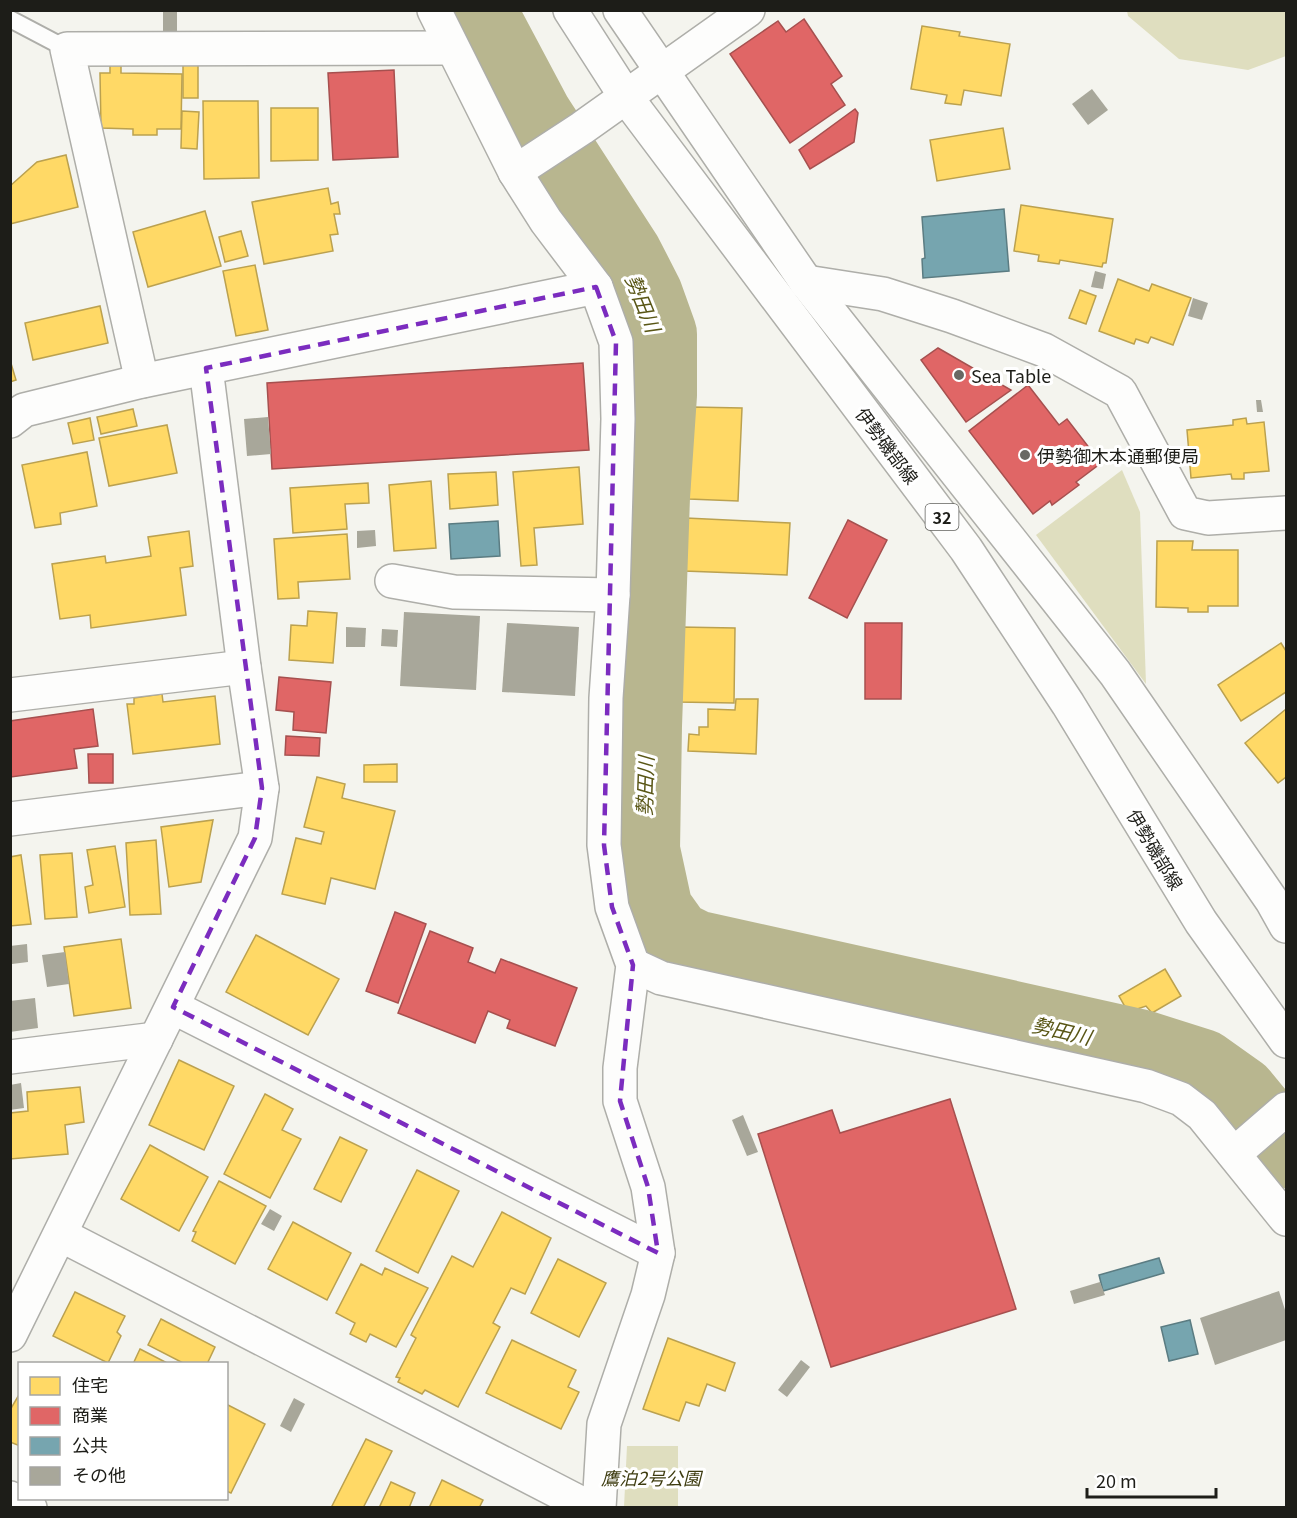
<svg xmlns="http://www.w3.org/2000/svg" width="1297" height="1518" font-family="Georgia,'Noto Sans JP',serif">
	<rect width="100%" height="100%" fill="#f4f4ee"/>
	<g fill="#dfdebf">
		<polygon points="1127,11 1286,11 1286,56 1248,70 1179,59 1128,16"/>
		<polygon points="1122,470 1140,512 1146,684 1036,535"/>
		<polygon points="627,1446 678,1446 678,1507 624,1507"/>
	</g>
	<g fill="#ffd966" stroke="#bba14f" stroke-width="1.5">
		<polygon points="922,26 960,32 959,36 1010,44 1001,96 964,90 961,105 945,103 947,95 911,89"/>
		<polygon points="110,64 121,64 121,73 182,74 181,129 157,129 157,135 133,135 133,129 101,128 100,73 110,73"/>
		<rect x="183" y="65" width="15" height="33"/>
		<polygon points="203,101 258,101 259,178 204,179"/>
		<polygon points="271,108 318,108 318,160 271,161"/>
		<polygon points="182,111 199,112 197,149 181,148"/>
		<polygon points="1003,128 1010,169 937,181 930,140"/>
		<polygon points="66,155 78,207 10,224 10,186 37,162"/>
		<polygon points="328,188 331,204 338,202 340,214 334,214 338,234 330,235 333,251 264,264 252,202"/>
		<polygon points="1021,205 1113,219 1106,263 1103,263 1102,267 1060,260 1059,264 1038,261 1039,255 1014,251"/>
		<polygon points="205,211 221,266 148,287 133,232"/>
		<polygon points="241,231 248,256 225,262 219,237"/>
		<polygon points="255,265 268,330 236,336 223,271"/>
		<polygon points="1118,279 1149,291 1152,284 1191,298 1173,345 1151,337 1148,343 1136,339 1134,344 1099,331"/>
		<polygon points="1080,290 1096,296 1086,324 1069,318"/>
		<polygon points="100,306 108,343 33,360 25,323"/>
		<polygon points="10,360 16,380 10,382"/>
		<polygon points="692,407 742,408 738,501 689,499"/>
		<polygon points="133,409 137,426 101,434 97,417"/>
		<polygon points="90,418 94,440 73,444 68,423"/>
		<polygon points="1246,418 1247,424 1264,422 1269,471 1244,473 1244,479 1232,479 1231,474 1191,478 1187,430 1233,425 1233,420"/>
		<polygon points="167,425 177,473 109,486 99,438"/>
		<polygon points="87,452 97,506 60,513 61,524 35,528 22,465"/>
		<polygon points="579,467 583,524 534,528 537,565 521,566 513,472"/>
		<polygon points="496,472 498,505 450,509 448,474"/>
		<polygon points="431,481 436,548 394,551 389,485"/>
		<polygon points="368,483 369,503 345,504 347,529 293,533 290,488"/>
		<polygon points="686,518 790,523 787,575 684,571"/>
		<polygon points="189,531 193,566 180,568 186,615 91,628 90,615 60,619 52,564 105,556 106,563 151,556 148,537"/>
		<polygon points="347,534 350,579 298,582 299,598 278,599 274,539"/>
		<polygon points="1157,541 1193,541 1192,550 1238,550 1238,606 1208,606 1208,612 1188,612 1188,608 1156,607"/>
		<polygon points="308,611 337,613 333,663 289,660 291,625 307,626"/>
		<polygon points="679,627 735,628 734,703 678,702"/>
		<polygon points="1281,643 1286,651 1286,692 1241,721 1218,685"/>
		<polygon points="162,694 163,702 215,696 220,744 133,754 127,704 134,704 134,698"/>
		<polygon points="736,699 758,699 756,754 688,751 689,734 699,735 699,727 708,727 708,709 735,710"/>
		<polygon points="1286,709 1286,777 1278,783 1245,743"/>
		<polygon points="397,764 397,782 364,782 364,765"/>
		<polygon points="317,777 345,784 342,798 395,811 375,889 331,878 325,904 282,894 296,838 321,844 324,832 304,827"/>
		<polygon points="213,820 201,882 169,887 161,827"/>
		<polygon points="156,840 161,914 130,915 126,843"/>
		<polygon points="115,846 125,907 89,913 85,887 93,885 87,850"/>
		<polygon points="72,853 77,917 45,919 40,855"/>
		<polygon points="21,855 31,924 10,926 10,857"/>
		<polygon points="256,935 339,979 308,1035 226,992"/>
		<polygon points="121,939 131,1008 74,1016 64,947"/>
		<polygon points="1165,969 1181,996 1152,1013 1146,1006 1128,1012 1119,996"/>
		<polygon points="179,1060 234,1086 204,1150 149,1125"/>
		<polygon points="80,1087 84,1122 65,1125 68,1154 10,1159 10,1113 28,1111 27,1092"/>
		<polygon points="265,1094 293,1109 282,1130 301,1139 270,1198 224,1174"/>
		<polygon points="340,1137 367,1150 341,1202 314,1189"/>
		<polygon points="150,1145 208,1177 179,1231 121,1199"/>
		<polygon points="417,1170 459,1191 418,1273 376,1251"/>
		<polygon points="219,1181 266,1206 235,1264 192,1241 196,1232 193,1231"/>
		<polygon points="502,1212 551,1238 525,1294 511,1288 493,1323 500,1327 458,1407 425,1390 422,1394 398,1382 400,1378 396,1377 416,1338 411,1335 452,1256 473,1267"/>
		<polygon points="293,1222 351,1253 327,1300 268,1269"/>
		<polygon points="558,1259 606,1283 579,1337 531,1313"/>
		<polygon points="361,1264 382,1275 385,1268 428,1288 396,1347 370,1334 366,1342 350,1334 355,1323 336,1313"/>
		<polygon points="75,1292 125,1316 117,1332 121,1336 108,1363 53,1336"/>
		<polygon points="161,1319 215,1347 207,1364 185,1364 148,1345"/>
		<polygon points="668,1338 735,1363 725,1391 707,1384 699,1406 686,1402 679,1421 643,1409"/>
		<polygon points="512,1340 576,1370 568,1387 579,1392 561,1429 486,1393"/>
		<polygon points="140,1349 169,1364 133,1364"/>
		<polygon points="20,1393 20,1446 10,1442 10,1410"/>
		<polygon points="226,1404 265,1424 231,1493 226,1491"/>
		<polygon points="366,1439 392,1451 363,1508 331,1508"/>
		<polygon points="442,1480 483,1500 479,1508 429,1508"/>
		<polygon points="391,1482 415,1493 409,1508 379,1508"/>
	</g>
	<g fill="#e06666" stroke="#a6504f" stroke-width="1.5">
		<polygon points="804,19 842,76 831,84 845,105 790,143 730,54 778,21 786,32"/>
		<polygon points="394,70 398,157 333,160 328,73"/>
		<polygon points="855,109 858,113 854,142 810,169 799,150"/>
		<polygon points="938,348 1011,390 966,422 921,360"/>
		<polygon points="583,363 589,450 272,469 267,383"/>
		<polygon points="1028,385 1059,425 1067,419 1101,463 1076,482 1079,485 1052,505 1050,501 1033,514 969,431"/>
		<polygon points="848,520 887,540 847,618 809,598"/>
		<polygon points="865,623 902,623 901,699 865,699"/>
		<polygon points="279,677 331,682 326,733 293,730 294,712 276,710"/>
		<polygon points="93,709 98,746 74,749 77,768 11,777 10,721"/>
		<polygon points="286,736 320,738 319,756 285,755"/>
		<polygon points="88,754 113,754 113,783 89,783"/>
		<polygon points="395,912 426,924 398,1003 366,991"/>
		<polygon points="430,931 473,948 468,962 495,973 501,959 577,988 555,1046 507,1028 510,1020 488,1011 475,1043 398,1013"/>
		<polygon points="950,1099 1016,1309 831,1367 758,1134 832,1110 840,1133"/>
	</g>
	<g fill="#76a5af" stroke="#5b7c82" stroke-width="1.5">
		<polygon points="1004,209 1009,271 923,278 922,259 925,258 922,217"/>
		<polygon points="498,521 500,556 451,559 449,524"/>
		<polygon points="1159,1258 1164,1273 1103,1291 1099,1275"/>
		<polygon points="1190,1320 1198,1354 1169,1361 1161,1327"/>
	</g>
	<g fill="none" stroke-linecap="round" stroke-linejoin="round">
		<polyline stroke="#b8b68f" stroke-width="76" points="478,10 535,117 625,256 645,295 659,334 659,395 652,497 644,726 642,850 655,910 675,938 695,948 1139,1047 1202,1067 1240,1094 1286,1150"/>
	</g>
	<g fill="#a8a79a">
		<rect x="163" y="10" width="14" height="24"/>
		<polygon points="1092,89 1108,110 1088,125 1072,104"/>
		<polygon points="1095,271 1106,274 1103,289 1091,287"/>
		<polygon points="1193,298 1208,303 1202,320 1188,316"/>
		<polygon points="1256,400 1261,400 1263,412 1257,412"/>
		<polygon points="268,417 271,454 247,456 244,419"/>
		<polygon points="375,530 376,546 357,548 357,531"/>
		<polygon points="404,612 480,616 476,690 400,686"/>
		<polygon points="507,623 579,627 575,696 502,692"/>
		<polygon points="346,627 366,628 365,647 346,647"/>
		<polygon points="382,629 398,630 397,647 381,646"/>
		<polygon points="27,944 28,962 12,964 10,946"/>
		<polygon points="65,952 69,984 47,987 42,955"/>
		<polygon points="35,998 38,1028 10,1032 10,1001"/>
		<polygon points="21,1083 24,1108 10,1110 10,1085"/>
		<polygon points="743,1115 758,1152 747,1156 732,1120"/>
		<polygon points="270,1209 282,1216 274,1231 261,1224"/>
		<polygon points="1100,1282 1105,1295 1074,1304 1070,1291"/>
		<polygon points="1279,1291 1286,1313 1286,1340 1215,1365 1200,1318"/>
		<polygon points="801,1360 810,1367 787,1397 778,1390"/>
		<polygon points="294,1398 305,1404 291,1432 280,1426"/>
	</g>
	<g fill="none" stroke-linecap="round" stroke-linejoin="round">
		<defs>
			<polyline id="lane" points="10,19 67,49"/>
			<g id="street">
				<polyline points="434,10 515,172 546,221 596,287 616,342 618,419 613,595 606,698 604,845 612,907 633,965 620,1068 620,1101 648,1187 658,1253 648,1295 604,1424 599,1508"/>
				<polyline points="515,172 582,128 748,10"/>
				<polyline points="806,282 883,294 952,316 1044,350 1120,392 1185,513 1208,518 1286,513"/>
				<polyline points="142,381 67,49 452,48"/>
				<polyline points="10,421 24,410 142,381 596,287"/>
				<polyline points="392,581 454,592 613,595"/>
				<polyline points="10,695 244,667"/>
				<polyline points="10,819 262,788"/>
				<polyline points="633,965 661,978 1146,1086 1181,1099 1202,1115 1286,1219"/>
				<polyline points="173,1007 658,1253"/>
				<polyline points="10,1057 156,1039"/>
				<polyline points="1234,1154 1286,1109"/>
				<polyline points="61,1235 590,1508"/>
				<polyline points="10,1335 255,838 262,788 244,667 206,368"/>
				<polyline points="10,1498 30,1508"/>
			</g>
			<g id="primary">
				<polyline points="570,10 626,97 966,549 1068,704 1201,922 1286,1041"/>
				<polyline points="620,10 806,282 1115,673 1272,901 1286,926"/>
			</g>
		</defs>
		<use href="#lane" stroke="#aeaea9" stroke-width="20"/>
		<use href="#street" stroke="#aeaea9" stroke-width="36"/>
		<use href="#primary" stroke="#aeaea9" stroke-width="36"/>
		<use href="#lane" stroke="#fdfdfc" stroke-width="16"/>
		<use href="#street" stroke="#fdfdfc" stroke-width="33"/>
		<use href="#primary" stroke="#fdfdfc" stroke-width="33"/>
	</g>
	<path fill="none" stroke="#7b2cbf" stroke-width="4.5" stroke-dasharray="12 8" stroke-linejoin="round" d="M596 287 616 342 604 845 612 907 633 965 620 1101 648 1187 658 1253 173 1007 255 838 262 788 206 368Z"/>
	<g fill="#686863" stroke="#fff" stroke-width="2">
		<circle cx="959" cy="375" r="6"/>
		<circle cx="1025" cy="455" r="6"/>
	</g>
	<g text-anchor="middle" dominant-baseline="central" stroke-width="6" stroke-linejoin="round" paint-order="stroke">
		<rect fill="#fff" stroke="#61615d" stroke-width="1.5" x="925.5" y="504" width="33" height="26" rx="4.5"/>
		<g font-size="16" font-weight="bold" fill="#1d1d18">
			<text x="942" y="517">32</text>
		</g>
		<g font-size="18" fill="#1d1d18" stroke="#fff" text-anchor="start">
			<text x="971" y="375">Sea Table</text>
			<text x="1037" y="455">伊勢御木本通郵便局</text>
		</g>
		<g font-size="18" fill="#1d1d18" stroke="#fff">
			<text transform="translate(888 445) rotate(53)">伊勢磯部線</text>
			<text transform="translate(1156 849) rotate(59)">伊勢磯部線</text>
		</g>
		<g font-size="18" font-style="italic" fill="#3e3c10" stroke="#fff">
			<text x="651" y="1477">鷹泊2号公園</text>
		</g>
		<g font-size="20" font-style="italic" fill="#595616" stroke="#fff">
			<text transform="translate(644 303) rotate(68)">勢田川</text>
			<text transform="translate(644 786) rotate(-88)">勢田川</text>
			<text transform="translate(1062 1030) rotate(13)">勢田川</text>
		</g>
	</g>
	<rect width="1297" height="1518" fill="none" stroke="#1d1d18" stroke-width="24"/>
	<rect x="18" y="1362" width="210" height="138" fill="#ffffff" stroke="#a5a5a3" stroke-width="1.5"/>
	<rect x="30" y="1377" width="30" height="18" fill="#ffd966" stroke="#a5a5a3" stroke-width="1.5"/>
	<text x="72" y="1392" font-size="18" fill="#1d1d18">住宅</text>
	<rect x="30" y="1407" width="30" height="18" fill="#e06666" stroke="#a5a5a3" stroke-width="1.5"/>
	<text x="72" y="1422" font-size="18" fill="#1d1d18">商業</text>
	<rect x="30" y="1437" width="30" height="18" fill="#76a5af" stroke="#a5a5a3" stroke-width="1.5"/>
	<text x="72" y="1452" font-size="18" fill="#1d1d18">公共</text>
	<rect x="30" y="1467" width="30" height="18" fill="#a8a79a" stroke="#a5a5a3" stroke-width="1.5"/>
	<text x="72" y="1482" font-size="18" fill="#1d1d18">その他</text>
	<path d="M1087 1488v9h129v-9" fill="none" stroke="#1d1d18" stroke-width="3"/>
	<text x="1096" y="1488" font-size="18" fill="#1d1d18" stroke="#ffffff" stroke-width="4.5" paint-order="stroke">20 m</text>
</svg>
